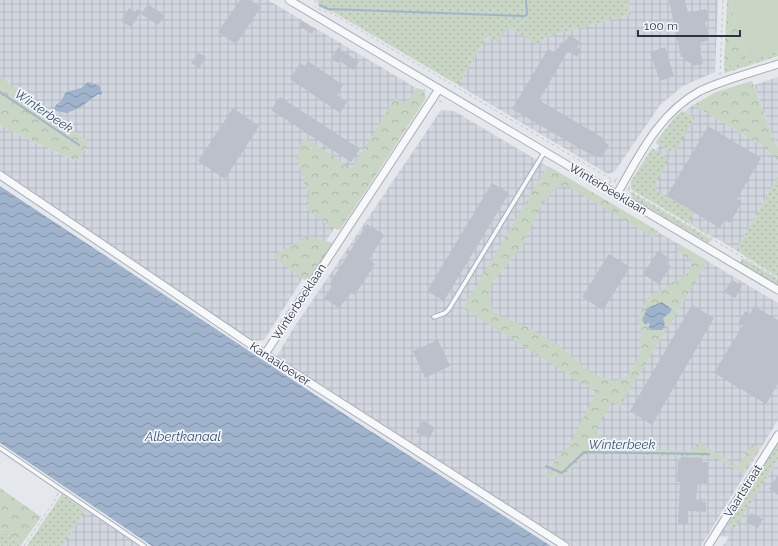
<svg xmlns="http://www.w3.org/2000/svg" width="778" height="546" font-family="Raleway,sans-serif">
	<defs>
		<pattern id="industrial-grid" width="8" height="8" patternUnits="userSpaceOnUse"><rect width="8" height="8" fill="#d2d6de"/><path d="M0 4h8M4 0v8" fill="none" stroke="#b4b8c0"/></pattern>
		<pattern id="grass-dots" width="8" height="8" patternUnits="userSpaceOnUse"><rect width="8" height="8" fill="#c9d6c5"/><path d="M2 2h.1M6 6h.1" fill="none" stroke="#adb8ab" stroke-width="1.8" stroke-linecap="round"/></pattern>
		<pattern id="forest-crowns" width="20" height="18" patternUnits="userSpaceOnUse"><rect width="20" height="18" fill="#c9d6c5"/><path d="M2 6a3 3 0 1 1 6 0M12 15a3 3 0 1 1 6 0" fill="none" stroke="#adb8ab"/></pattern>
		<pattern id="water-waves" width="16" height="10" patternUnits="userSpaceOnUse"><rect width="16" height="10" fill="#9fb4cc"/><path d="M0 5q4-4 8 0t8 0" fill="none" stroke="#8293a7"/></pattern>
	</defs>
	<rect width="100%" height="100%" fill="#e4e7ec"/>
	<g fill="url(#industrial-grid)">
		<polygon points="0,0 268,0 416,88 416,98 264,340 253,341 0,171 0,124 10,131 75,161 90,143 0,76"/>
		<polygon points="627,0 718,0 715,72 683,86 660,105 615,171 608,174 458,85 487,36 509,28 545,37 632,14"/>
		<polygon points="778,77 778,149 754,85"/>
		<polygon points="693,105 765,147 778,162 778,177 736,250 633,189 644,167 683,113"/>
		<polygon points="441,110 454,111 778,303 778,420 701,546 571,546 480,488 277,356 293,329"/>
		<polygon points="778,460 778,546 723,546 729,537 719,536 730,519 729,521 767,478"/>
		<polygon points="86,510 140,546 62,546"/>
	</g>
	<g fill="url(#grass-dots)">
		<polygon points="317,0 627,0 632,14 545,37 539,45 509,28 498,42 487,36 458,85 335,13 319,7"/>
		<polygon points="778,51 778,56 725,73 724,67"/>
		<polygon points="682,111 695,118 676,150 669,151 657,144 656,142 673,119"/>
		<polygon points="652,148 667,158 668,161 655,185 655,190 694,213 689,222 714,237 713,238 632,190 631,188 631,181"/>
		<polygon points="778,177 778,277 744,256 744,255 736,250"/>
		<polygon points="631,192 712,240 708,243 631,198 630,196"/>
		<polygon points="742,258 778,279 778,285 740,263"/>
		<polygon points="778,443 778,460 734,529 730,526 730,519"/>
		<polygon points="62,494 86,510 62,546 27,546"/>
		<polygon points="0,529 21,545 20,546 0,546"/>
	</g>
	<g fill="url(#forest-crowns)" fill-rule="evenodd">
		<polygon points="727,0 733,0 732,10 747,61 724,67"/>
		<polygon points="0,76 90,143 76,161 10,131 0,124"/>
		<polygon points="752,81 778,149 778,162 765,147 693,105 716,92"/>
		<polygon points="416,88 424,90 426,98 423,103 340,230 329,226 306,209 309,196 297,161 301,141 305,138 351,168 353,167 395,98 406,104"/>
		<path d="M550 167 658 231 654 238 567 186 557 188 541 205 524 243 492 283 489 294 492 309 500 316 527 327 561 347 593 375 615 381 626 377 640 356 641 331 638 319 646 299 687 274 692 265 691 260 677 252 679 244 708 261 620 406 612 402 595 433 623 448 691 451 698 442 738 466 752 443 759 448 742 473 716 458 622 454 586 455 563 476 545 477 549 472 556 458 569 446 596 392 463 308 545 170ZM651 306 670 313 650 325 649 323 642 320 647 308Z"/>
		<polygon points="307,236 333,243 307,282 272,256"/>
		<polygon points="0,488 41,517 21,545 0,529"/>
	</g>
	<polygon fill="#c9d6c5" points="733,0 778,0 778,51 747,61 732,10"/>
	<g fill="url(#water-waves)">
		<polygon points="88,82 100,86 102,93 101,95 98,94 81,107 67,113 56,111 54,108 56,105 61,101 66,92 81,88"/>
		<polygon points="0,186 358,423 551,546 152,546 0,443"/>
		<polygon points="662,302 672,309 670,313 663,318 665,324 662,330 651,330 648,328 650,325 649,323 645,324 642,320 647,308"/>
	</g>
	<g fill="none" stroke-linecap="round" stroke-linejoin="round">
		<g stroke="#9fb4cc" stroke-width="2">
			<polyline points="320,5 328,9 525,16 527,14 526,0"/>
			<polyline points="0,92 79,145"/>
			<polyline points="546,466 562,473 584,452 709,454"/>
		</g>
	</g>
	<g fill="#bbc0ca">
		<polygon points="240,0 250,0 261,7 236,44 218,32"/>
		<polygon points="669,0 685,0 688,13 706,9 709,21 705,22 709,40 699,43 703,64 692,66 691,63 689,63 688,61 684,62 683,57 681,57"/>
		<polygon points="148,4 165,16 158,25 141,14"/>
		<polygon points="129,8 135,12 137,9 141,12 131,27 121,21"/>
		<polygon points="302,21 315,29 312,34 299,26"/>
		<polygon points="570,35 580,42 577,47 581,50 577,57 568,51 539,100 603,138 602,140 609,145 601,158 594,154 593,156 512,109 548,49 555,53 562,42 564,43"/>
		<polygon points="665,47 674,76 660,81 650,52"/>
		<polygon points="338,48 359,62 353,70 340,61 338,63 331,59"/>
		<polygon points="198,53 206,57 199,68 191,63"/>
		<polygon points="308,61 343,85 337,95 347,102 340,113 290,79 300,63 305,66"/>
		<polygon points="280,97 360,149 351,162 271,110"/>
		<polygon points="233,108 259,126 225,179 198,161"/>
		<polygon points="708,126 761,158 737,199 742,202 730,223 724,220 720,228 667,196"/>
		<polygon points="492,183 509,193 444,301 427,291"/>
		<polygon points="367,224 384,235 369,260 375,264 355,295 351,293 339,308 324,298 332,286 329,285"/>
		<polygon points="658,251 669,258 666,264 671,266 659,284 643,274"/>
		<polygon points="609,254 630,267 603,310 582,297"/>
		<polygon points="732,280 742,286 735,298 724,292"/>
		<polygon points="692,305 714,318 652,425 630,411"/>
		<polygon points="754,306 778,320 778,384 766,404 714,373 743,325 739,322 745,311 750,314"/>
		<polygon points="438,340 450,366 425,378 413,351"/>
		<polygon points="423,420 435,428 429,439 416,432"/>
		<polygon points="681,457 702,458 702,462 708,462 707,483 698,483 696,501 706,502 706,512 688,511 688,524 678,523 680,482 677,482 678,461 680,461"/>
		<polygon points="778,475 778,495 769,489"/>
		<polygon points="751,513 763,519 758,528 746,522"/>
	</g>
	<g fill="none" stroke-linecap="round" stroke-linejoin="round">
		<defs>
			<g id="service">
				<polyline points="434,317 445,313 449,309 545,151"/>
				<polyline points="0,448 144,546"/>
			</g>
			<g id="minor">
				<polyline points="289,0 778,290"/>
				<polyline points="0,175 265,354 565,546"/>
				<path d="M617 194C639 156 659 113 700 91 723 80 754 72 778 64"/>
				<polyline points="265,354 439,89"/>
				<polyline points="708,546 778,435"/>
			</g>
		</defs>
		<use href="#service" stroke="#a9aeb7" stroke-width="5.5"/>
		<use href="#minor" stroke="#a9aeb7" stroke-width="9"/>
		<g stroke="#c2c5cb" stroke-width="1" stroke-dasharray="3 3" stroke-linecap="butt">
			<polyline points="315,0 316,7"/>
			<polyline points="318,9 333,14 616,182"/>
			<polyline points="720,75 723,0"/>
			<polyline points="424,89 428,94"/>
			<polyline points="439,101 445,102"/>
			<polyline points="609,182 617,179"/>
			<polyline points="629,186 630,193"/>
			<polyline points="627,189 778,278"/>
			<polyline points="24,546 57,497 58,493"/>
		</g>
		<use href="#service" stroke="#f7f8fa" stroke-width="3.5"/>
		<use href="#minor" stroke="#f7f8fa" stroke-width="7"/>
	</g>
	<g text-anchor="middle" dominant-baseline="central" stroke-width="3.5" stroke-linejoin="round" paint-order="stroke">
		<g font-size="12" fill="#2b3445" stroke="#f4f6f9">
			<text transform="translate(608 189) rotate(31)">Winterbeeklaan</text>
			<text transform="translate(299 302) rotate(-57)">Winterbeeklaan</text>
			<text transform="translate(280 364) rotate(33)">Kanaaloever</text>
			<text transform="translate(743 491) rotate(-58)">Vaartstraat</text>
		</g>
		<g font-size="13" font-style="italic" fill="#34527a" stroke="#f4f6f9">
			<text transform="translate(44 111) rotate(34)">Winterbeek</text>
			<text x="183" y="436">Albertkanaal</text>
			<text x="622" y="444">Winterbeek</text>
		</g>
	</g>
	<path d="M638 30v6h102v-6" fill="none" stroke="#2b3445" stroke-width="2"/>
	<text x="644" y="30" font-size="12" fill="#2b3445" stroke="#f4f6f9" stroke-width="3" paint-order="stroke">100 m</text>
</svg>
